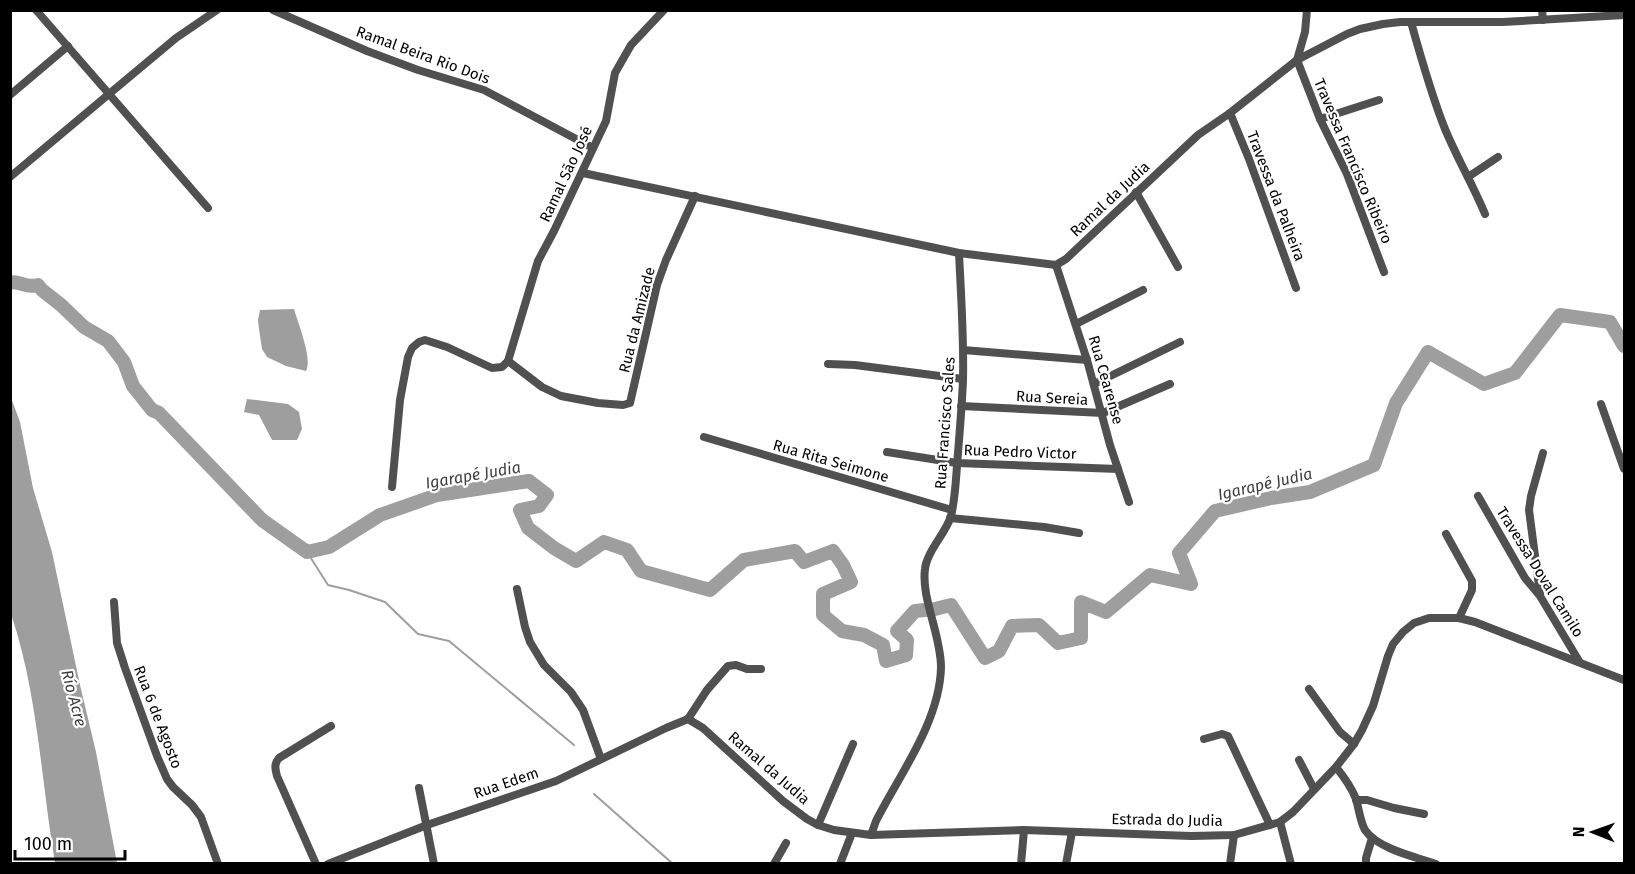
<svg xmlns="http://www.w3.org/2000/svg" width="1635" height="874" font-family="'Fira Sans',sans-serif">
	<rect width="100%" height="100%" fill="#fff"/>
	<g fill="#9e9e9e">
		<path d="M294 309C298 323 313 360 306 371L286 366 267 357 262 349 259 329 258 320 260 310Z"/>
		<path d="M10 395 20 422 33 488 52 552 80 685 96 752 117 863H55C41 780 38 694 11 614Z"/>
		<polygon points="247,399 288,404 299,412 302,429 297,440 272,440 259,415 244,412"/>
	</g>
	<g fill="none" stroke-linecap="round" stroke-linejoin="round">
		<g stroke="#9e9e9e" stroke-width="2">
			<polyline points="307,552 328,585 349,590 385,602 418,634 449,641 574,745"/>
			<polyline points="594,794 673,864"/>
		</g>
		<path stroke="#9e9e9e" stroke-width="14" d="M10 282C23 282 25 288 38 285L42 290 61 305 84 327 108 341 124 362 133 386 152 410 159 413 262 520 307 552 329 547 380 515 437 495 529 481 547 495 539 506 520 510 528 528 554 548 576 561 604 542 627 550 641 571 710 590 744 560 795 551 804 562 833 551 843 565 851 582 823 594V615L842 631 864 635 883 645 886 661 906 655 907 640 897 631 915 611 935 609 951 605 985 658 999 651 1012 626 1039 625 1058 643 1081 638V602L1106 612 1150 575 1191 584 1179 553 1215 511 1271 498 1310 492 1374 465 1396 403 1428 352 1484 384 1515 373 1560 315 1610 322 1624 346"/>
		<g stroke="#505050" stroke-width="8">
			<polyline points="36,10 109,94 176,38 217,10"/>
			<polyline points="273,10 367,51 418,70 484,90 593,148"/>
			<polyline points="1307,10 1305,32 1297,60 1320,119 1347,174 1384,272"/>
			<polyline points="1542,10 1543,20"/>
			<path d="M1411 22C1421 58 1431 94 1445 129 1457 158 1473 185 1485 214"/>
			<polyline points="10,95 68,46"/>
			<polyline points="1230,113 1249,159 1296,288"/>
			<polyline points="1320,119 1379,100"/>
			<polyline points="583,173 959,253 1056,265 1066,259 1198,135 1230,113 1297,60 1347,34 1360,29 1383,24 1400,22 1503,22 1624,15"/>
			<polyline points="10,177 109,94 208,208"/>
			<polyline points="1468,177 1498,157"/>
			<polyline points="1136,192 1178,267"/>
			<polyline points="1056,265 1087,360 1110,445 1129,502"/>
			<polyline points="1076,324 1143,290"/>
			<polyline points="963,350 1087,360"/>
			<polyline points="508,361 542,387 561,396 598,403 623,405 630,403 657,285 666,260 695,196"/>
			<polyline points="828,364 855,365 963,379"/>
			<polyline points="1094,384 1180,342"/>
			<polyline points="1601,404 1624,469"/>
			<polyline points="961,406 1103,413 1170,384"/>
			<polyline points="704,437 952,510"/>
			<polyline points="887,452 957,463 1118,469"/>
			<polyline points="392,487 400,400 408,357 412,348 419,342 425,340 447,347 492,368 502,367 508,361 538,261 554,231 606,121 615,73 631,45 664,10"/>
			<polyline points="1478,496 1525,578 1540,596 1579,661"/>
			<polyline points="950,518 1044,527 1079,533"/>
			<polyline points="1446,534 1472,581 1472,590 1459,618"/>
			<polyline points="517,589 525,627 530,642 544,665 571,692 583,710 601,759"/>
			<polyline points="1540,594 1529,510 1531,496 1543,453"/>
			<polyline points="114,602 117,643 125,668 157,756 167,779 173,787 192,805 201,817 218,864"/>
			<polyline points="1309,689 1340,732 1354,744"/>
			<polyline points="688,719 703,728 783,801 807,819 818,825 834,830 871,835 1024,830 1191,836 1234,835 1280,822 1293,812 1336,767 1354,744 1362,730 1373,706 1388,656 1393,644 1403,632 1414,623 1429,618 1459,618 1475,622 1624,680"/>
			<polyline points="688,719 707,690 728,666 736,665 747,669 761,669"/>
			<polyline points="1204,739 1222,734 1228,736 1270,825"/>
			<polyline points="1299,760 1314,789"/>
			<path d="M1336 767C1344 777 1351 786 1356 799 1359 809 1360 821 1365 830 1378 849 1416 857 1436 864"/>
			<polyline points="419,788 434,864"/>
			<polyline points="1356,800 1367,800 1394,808 1424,814"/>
			<polyline points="1280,822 1291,864"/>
			<polyline points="818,825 853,744"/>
			<path d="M871 835 876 821C900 774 940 721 941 667 941 635 921 598 925 569 927 551 946 533 951 516 956 495 956 474 958 453 960 428 962 404 963 380 964 338 961 295 959 253"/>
			<path d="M316 864 277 776C275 768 274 764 279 758L331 726"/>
			<polyline points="328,864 427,825 556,781 666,728 688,719"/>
			<polyline points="774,864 786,843"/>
			<polyline points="840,864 852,833"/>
			<polyline points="1021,864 1024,830"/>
			<polyline points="1066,864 1072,832"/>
			<polyline points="1230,864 1234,835"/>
			<polyline points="1366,864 1366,858 1372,838"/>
		</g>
	</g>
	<g text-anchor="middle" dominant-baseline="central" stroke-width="4.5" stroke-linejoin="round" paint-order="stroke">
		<g font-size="15" fill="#000" stroke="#fff">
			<text transform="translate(423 55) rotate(20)">Ramal Beira Rio Dois</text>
			<text transform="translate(1353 161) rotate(67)">Travessa Francisco Ribeiro</text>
			<text transform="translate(566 174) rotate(-65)">Ramal São José</text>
			<text transform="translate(1276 196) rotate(69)">Travessa da Palheira</text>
			<text transform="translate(1110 199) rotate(-43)">Ramal da Judia</text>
			<text transform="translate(637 320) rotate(-76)">Rua da Amizade</text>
			<text transform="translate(1106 380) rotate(74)">Rua Cearense</text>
			<text transform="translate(1052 398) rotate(3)">Rua Sereia</text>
			<text transform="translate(945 423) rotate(-86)">Rua Francisco Sales</text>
			<text transform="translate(1020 452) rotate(2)">Rua Pedro Victor</text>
			<text transform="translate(831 461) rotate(16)">Rua Rita Seimone</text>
			<text transform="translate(1540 572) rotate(58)">Travessa Doval Camilo</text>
			<text transform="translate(158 717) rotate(69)">Rua 6 de Agosto</text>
			<text transform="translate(769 768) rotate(41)">Ramal da Judia</text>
			<text transform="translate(506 783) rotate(-19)">Rua Edem</text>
			<text transform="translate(1167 820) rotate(1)">Estrada do Judia</text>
		</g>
		<g font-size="16" font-style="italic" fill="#3f3f3f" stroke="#fff">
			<text transform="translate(473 475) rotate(-10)">Igarapé Judia</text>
			<text transform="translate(1265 484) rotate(-13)">Igarapé Judia</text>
			<text transform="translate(74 698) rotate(75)">Río Acre</text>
		</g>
	</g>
	<rect width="1635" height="874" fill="none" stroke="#000000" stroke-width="24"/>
	<g transform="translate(1593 832) rotate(271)" stroke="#ffffff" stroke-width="4.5" paint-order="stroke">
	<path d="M0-4.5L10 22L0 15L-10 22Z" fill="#000000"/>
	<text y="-9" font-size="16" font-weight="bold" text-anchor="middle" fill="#000000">N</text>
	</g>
	<path d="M15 850v9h110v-9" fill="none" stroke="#000000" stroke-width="3"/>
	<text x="24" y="850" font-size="18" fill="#000000" stroke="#ffffff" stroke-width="4.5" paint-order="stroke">100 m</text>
</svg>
